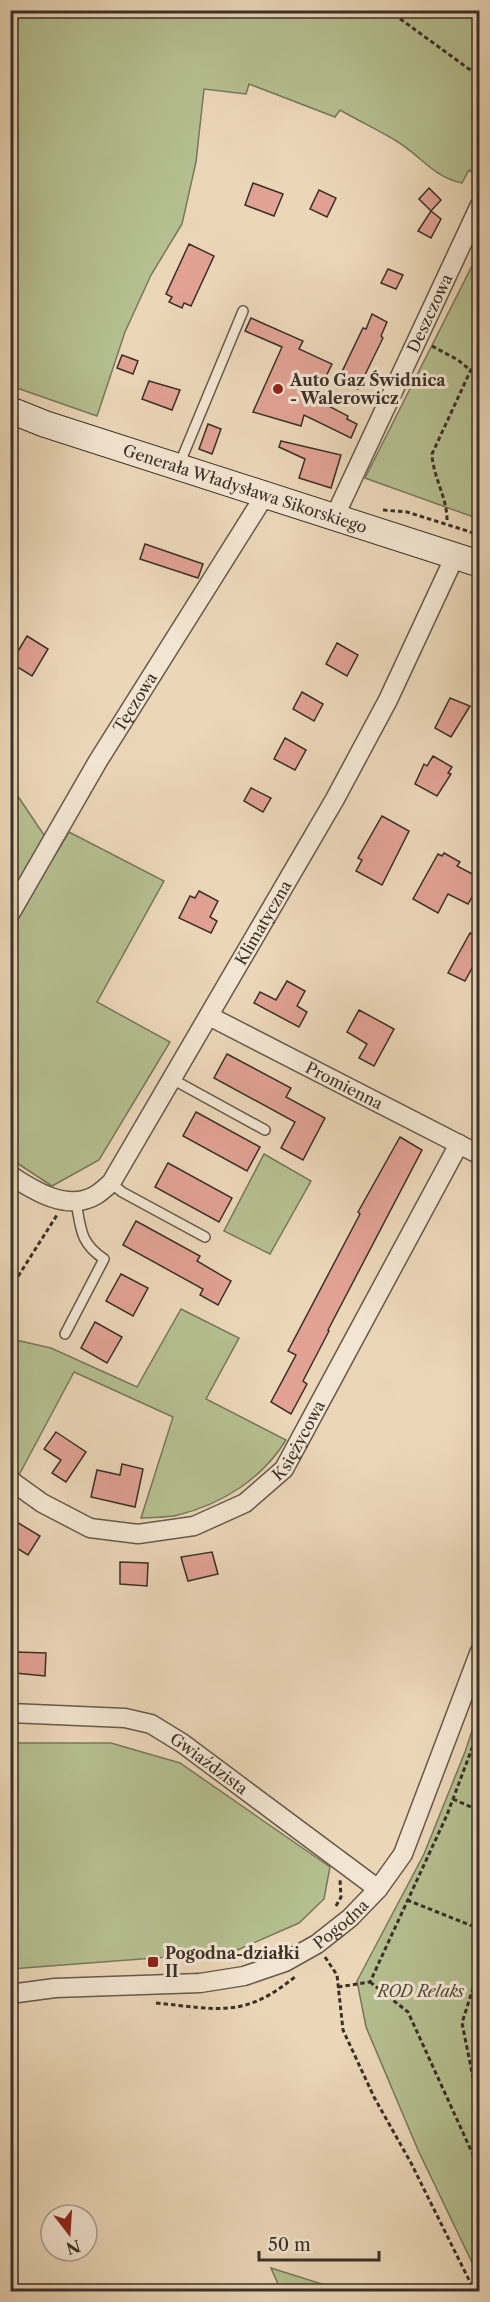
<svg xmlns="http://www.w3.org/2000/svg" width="490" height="2302" font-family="'Libre Caslon Text',serif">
	<rect width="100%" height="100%" fill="#ebd7b8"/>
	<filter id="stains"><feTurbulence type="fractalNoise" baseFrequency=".00333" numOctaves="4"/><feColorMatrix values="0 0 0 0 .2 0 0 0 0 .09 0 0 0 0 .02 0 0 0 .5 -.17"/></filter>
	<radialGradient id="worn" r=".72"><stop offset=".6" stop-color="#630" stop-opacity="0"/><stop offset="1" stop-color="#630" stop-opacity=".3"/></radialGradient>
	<g fill="#b5bf90" stroke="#78785c" stroke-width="1.5">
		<path d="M11 10 479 11V179L469 170 462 183C432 176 422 157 398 142 380 131 359 121 340 110L335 117 249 84 246 94 204 89 196 162 182 224 151 275 125 332 97 416 11 386Z"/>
		<polygon points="479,252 479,519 365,478"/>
		<polygon points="11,786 44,835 42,846 11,898"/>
		<polygon points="69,832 164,881 97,1002 170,1042 99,1160 52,1186 11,1159 10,930"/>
		<polygon points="264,1154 311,1181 270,1254 224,1231"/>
		<path d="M181 1309 239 1338 206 1399 286 1440C262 1479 222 1504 178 1515 167 1518 153 1517 141 1518L173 1417 74 1372 11 1490V1339L51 1348 137 1387Z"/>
		<polygon points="479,1710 479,2277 418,2150 366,2027 357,1981 424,1854 465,1752"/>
		<polygon points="11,1743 111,1743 180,1763 330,1867 324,1899 299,1923 233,1952 11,1969"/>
		<polygon points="271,2268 344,2291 281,2291"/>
	</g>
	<g fill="#e1a294" stroke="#3b3028" stroke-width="1.5">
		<polygon points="253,183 283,194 274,216 245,205"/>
		<polygon points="429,188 441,200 431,211 419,199"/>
		<polygon points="319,190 336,198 327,217 310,209"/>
		<polygon points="431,211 441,219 431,238 418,231"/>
		<polygon points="189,244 214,256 191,306 184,303 182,308 169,302 172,297 166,294"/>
		<polygon points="388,269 403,275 396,289 381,283"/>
		<polygon points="372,314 387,322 381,336 383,338 358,389 338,380 363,328 366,329"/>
		<polygon points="251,318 303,341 299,349 332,364 315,399 348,416 347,419 357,424 351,438 304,415 301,426 253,412 282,347 245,331"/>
		<polygon points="122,355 138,361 133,374 117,368"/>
		<polygon points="149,381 180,390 172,410 142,399"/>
		<polygon points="208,424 221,429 212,454 199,449"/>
		<polygon points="281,441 341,455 331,488 299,478 305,459 279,447"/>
		<polygon points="145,544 203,564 198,578 140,559"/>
		<polygon points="27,636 48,649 32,676 11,663"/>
		<polygon points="337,643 358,655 347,676 326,664"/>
		<polygon points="302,692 323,704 314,721 293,709"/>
		<polygon points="450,698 470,706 451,737 435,728"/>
		<polygon points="285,738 306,750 295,770 274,759"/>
		<polygon points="433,756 452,767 448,773 451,774 437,796 415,784 424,764 427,766"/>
		<polygon points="251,788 271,798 263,812 244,801"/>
		<polygon points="382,816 409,831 382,885 356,871 362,860 358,858"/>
		<polygon points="444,853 460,862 457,866 480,878 480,883 468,904 448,894 438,913 413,899 438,854 442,856"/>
		<polygon points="199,891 218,901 210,917 217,921 211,933 179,918 190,896 195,898"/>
		<polygon points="470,933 480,939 480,953 465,981 448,973"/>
		<polygon points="287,981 305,991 297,1006 307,1012 299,1027 254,1003 260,992 276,1000"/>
		<polygon points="359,1010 394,1029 374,1066 359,1058 367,1044 347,1032"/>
		<polygon points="227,1054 291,1088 286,1097 325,1118 303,1160 281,1148 295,1122 214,1078"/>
		<polygon points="196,1112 260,1147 247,1171 183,1136"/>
		<polygon points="400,1137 422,1150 328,1330 329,1331 303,1381 307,1384 291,1414 271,1402 296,1355 288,1351 360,1214 358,1212"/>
		<polygon points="168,1163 232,1198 219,1222 155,1187"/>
		<polygon points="136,1221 200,1256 197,1261 231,1281 218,1305 200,1295 203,1289 123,1245"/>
		<polygon points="121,1274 148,1288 133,1316 106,1301"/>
		<polygon points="95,1322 122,1337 107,1363 81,1348"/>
		<polygon points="56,1432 86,1452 66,1482 52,1473 61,1460 44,1449"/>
		<polygon points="122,1464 143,1469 135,1507 91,1497 97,1470 120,1475"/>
		<polygon points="10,1518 40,1536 28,1555 10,1544"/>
		<polygon points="212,1552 218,1574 188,1581 181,1557"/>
		<polygon points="120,1562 148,1563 147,1586 120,1584"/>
		<polygon points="16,1652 46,1653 45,1676 15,1673"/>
	</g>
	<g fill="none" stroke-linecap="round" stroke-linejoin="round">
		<defs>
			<g id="lane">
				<polyline points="179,465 243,311"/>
				<polyline points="172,1079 265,1130"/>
				<polyline points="111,1183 122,1192 205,1237"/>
				<path d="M65 1334 104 1259C80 1243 81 1229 76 1202"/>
			</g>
			<g id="street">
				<path id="s1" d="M334 518 480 205"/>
				<path id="s2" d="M10 914 98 761 265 495"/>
				<path id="s3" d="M209 1016 480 1155"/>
				<path id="s4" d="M10 1175C34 1191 68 1212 96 1195 101 1192 106 1187 111 1183L335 799 388 700 455 556"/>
				<path id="s5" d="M10 1480 42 1503 90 1528 138 1534 194 1526 245 1503 284 1469 459 1144"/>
				<path id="s6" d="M10 1713 125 1718 151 1724 182 1743 378 1889"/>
				<path id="s7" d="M10 1994 55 1988 200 1983 244 1976 285 1962 317 1944 350 1918 378 1889 403 1854 480 1651"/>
			</g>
			<g id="secondary">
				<path id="s8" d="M10 410 45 424 480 564"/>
			</g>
		</defs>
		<use href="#lane" stroke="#675a4c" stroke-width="12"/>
		<use href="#street" stroke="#675a4c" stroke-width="21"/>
		<use href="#secondary" stroke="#3b3028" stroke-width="28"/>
		<g stroke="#3b3028" stroke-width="3" stroke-dasharray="4.5 3" stroke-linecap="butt">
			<polyline points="388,10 480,77"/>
			<polyline points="432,346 458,360 480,378"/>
			<polyline points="383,510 407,512 480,535"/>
			<path d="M447 520C447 497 433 477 432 454L480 350"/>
			<polyline points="10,1289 57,1215"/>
			<polyline points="453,1799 480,1811"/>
			<polyline points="407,1900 480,1929"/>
			<polyline points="336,1906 341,1897 340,1880"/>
			<polyline points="325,1957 337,1975 343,2030 374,2097 411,2163 475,2292"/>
			<polyline points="480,1966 462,2023 480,2112"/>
			<polyline points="370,1982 408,2012 480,2170"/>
			<polyline points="338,1987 370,1982 447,1815 480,1727"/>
			<path d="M156 2003C218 2009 244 2019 296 1976"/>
		</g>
		<use href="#lane" stroke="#f2e5d1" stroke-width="9"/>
		<use href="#street" stroke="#f2e5d1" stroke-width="18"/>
		<use href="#secondary" stroke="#f2e5d1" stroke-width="26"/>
	</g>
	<g fill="#8f2418" stroke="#f2e5d1" stroke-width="2">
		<circle cx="278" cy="389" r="6"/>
		<rect x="147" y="1956" width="12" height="12" rx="3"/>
	</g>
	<g text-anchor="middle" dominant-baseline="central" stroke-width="6" stroke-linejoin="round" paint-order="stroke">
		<g font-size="16" fill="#3b3028" stroke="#f2e5d1">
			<text stroke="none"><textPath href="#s1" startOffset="226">Deszczowa</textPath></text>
			<text stroke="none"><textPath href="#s8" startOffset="248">Generała Władysława Sikorskiego</textPath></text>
			<text stroke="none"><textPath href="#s2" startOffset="246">Tęczowa</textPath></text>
			<text stroke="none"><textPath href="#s4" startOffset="414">Klimatyczna</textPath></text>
			<text stroke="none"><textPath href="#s3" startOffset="152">Promienna</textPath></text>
			<text stroke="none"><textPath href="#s5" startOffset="338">Księżycowa</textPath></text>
			<text stroke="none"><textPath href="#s6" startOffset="212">Gwiaździsta</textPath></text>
			<text stroke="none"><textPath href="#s7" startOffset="346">Pogodna</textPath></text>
		</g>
		<g font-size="16" font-weight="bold" fill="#3b3028" stroke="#f2e5d1" text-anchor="start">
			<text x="290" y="380">Auto Gaz Świdnica<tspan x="290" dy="18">- Walerowicz</tspan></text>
			<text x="165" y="1953">Pogodna-działki<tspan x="165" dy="18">II</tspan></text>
		</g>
		<g font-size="16" font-style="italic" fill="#534d3d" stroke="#f2e5d1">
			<text x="421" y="1991">ROD Relaks</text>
		</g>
	</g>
	<rect width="490" height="2302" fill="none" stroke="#ebd7b8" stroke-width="36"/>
	<rect x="12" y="12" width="466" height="2278" fill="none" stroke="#3b3028" stroke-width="3"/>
	<rect x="18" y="18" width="454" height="2266" fill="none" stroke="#3b3028" stroke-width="1.5"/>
	<g transform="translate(69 2233) rotate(163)"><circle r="28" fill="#f2e5d1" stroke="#a99d8d" stroke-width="1.5"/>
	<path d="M0-4.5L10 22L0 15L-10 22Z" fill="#8f2418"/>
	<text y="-9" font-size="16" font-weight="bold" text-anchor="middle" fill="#3b3028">N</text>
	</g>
	<path d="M259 2251v9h120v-9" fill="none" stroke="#3b3028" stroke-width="3"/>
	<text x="268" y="2251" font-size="18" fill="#3b3028" stroke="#f2e5d1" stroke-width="4.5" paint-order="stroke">50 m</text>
	<rect width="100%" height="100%" filter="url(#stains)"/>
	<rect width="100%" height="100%" fill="url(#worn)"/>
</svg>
